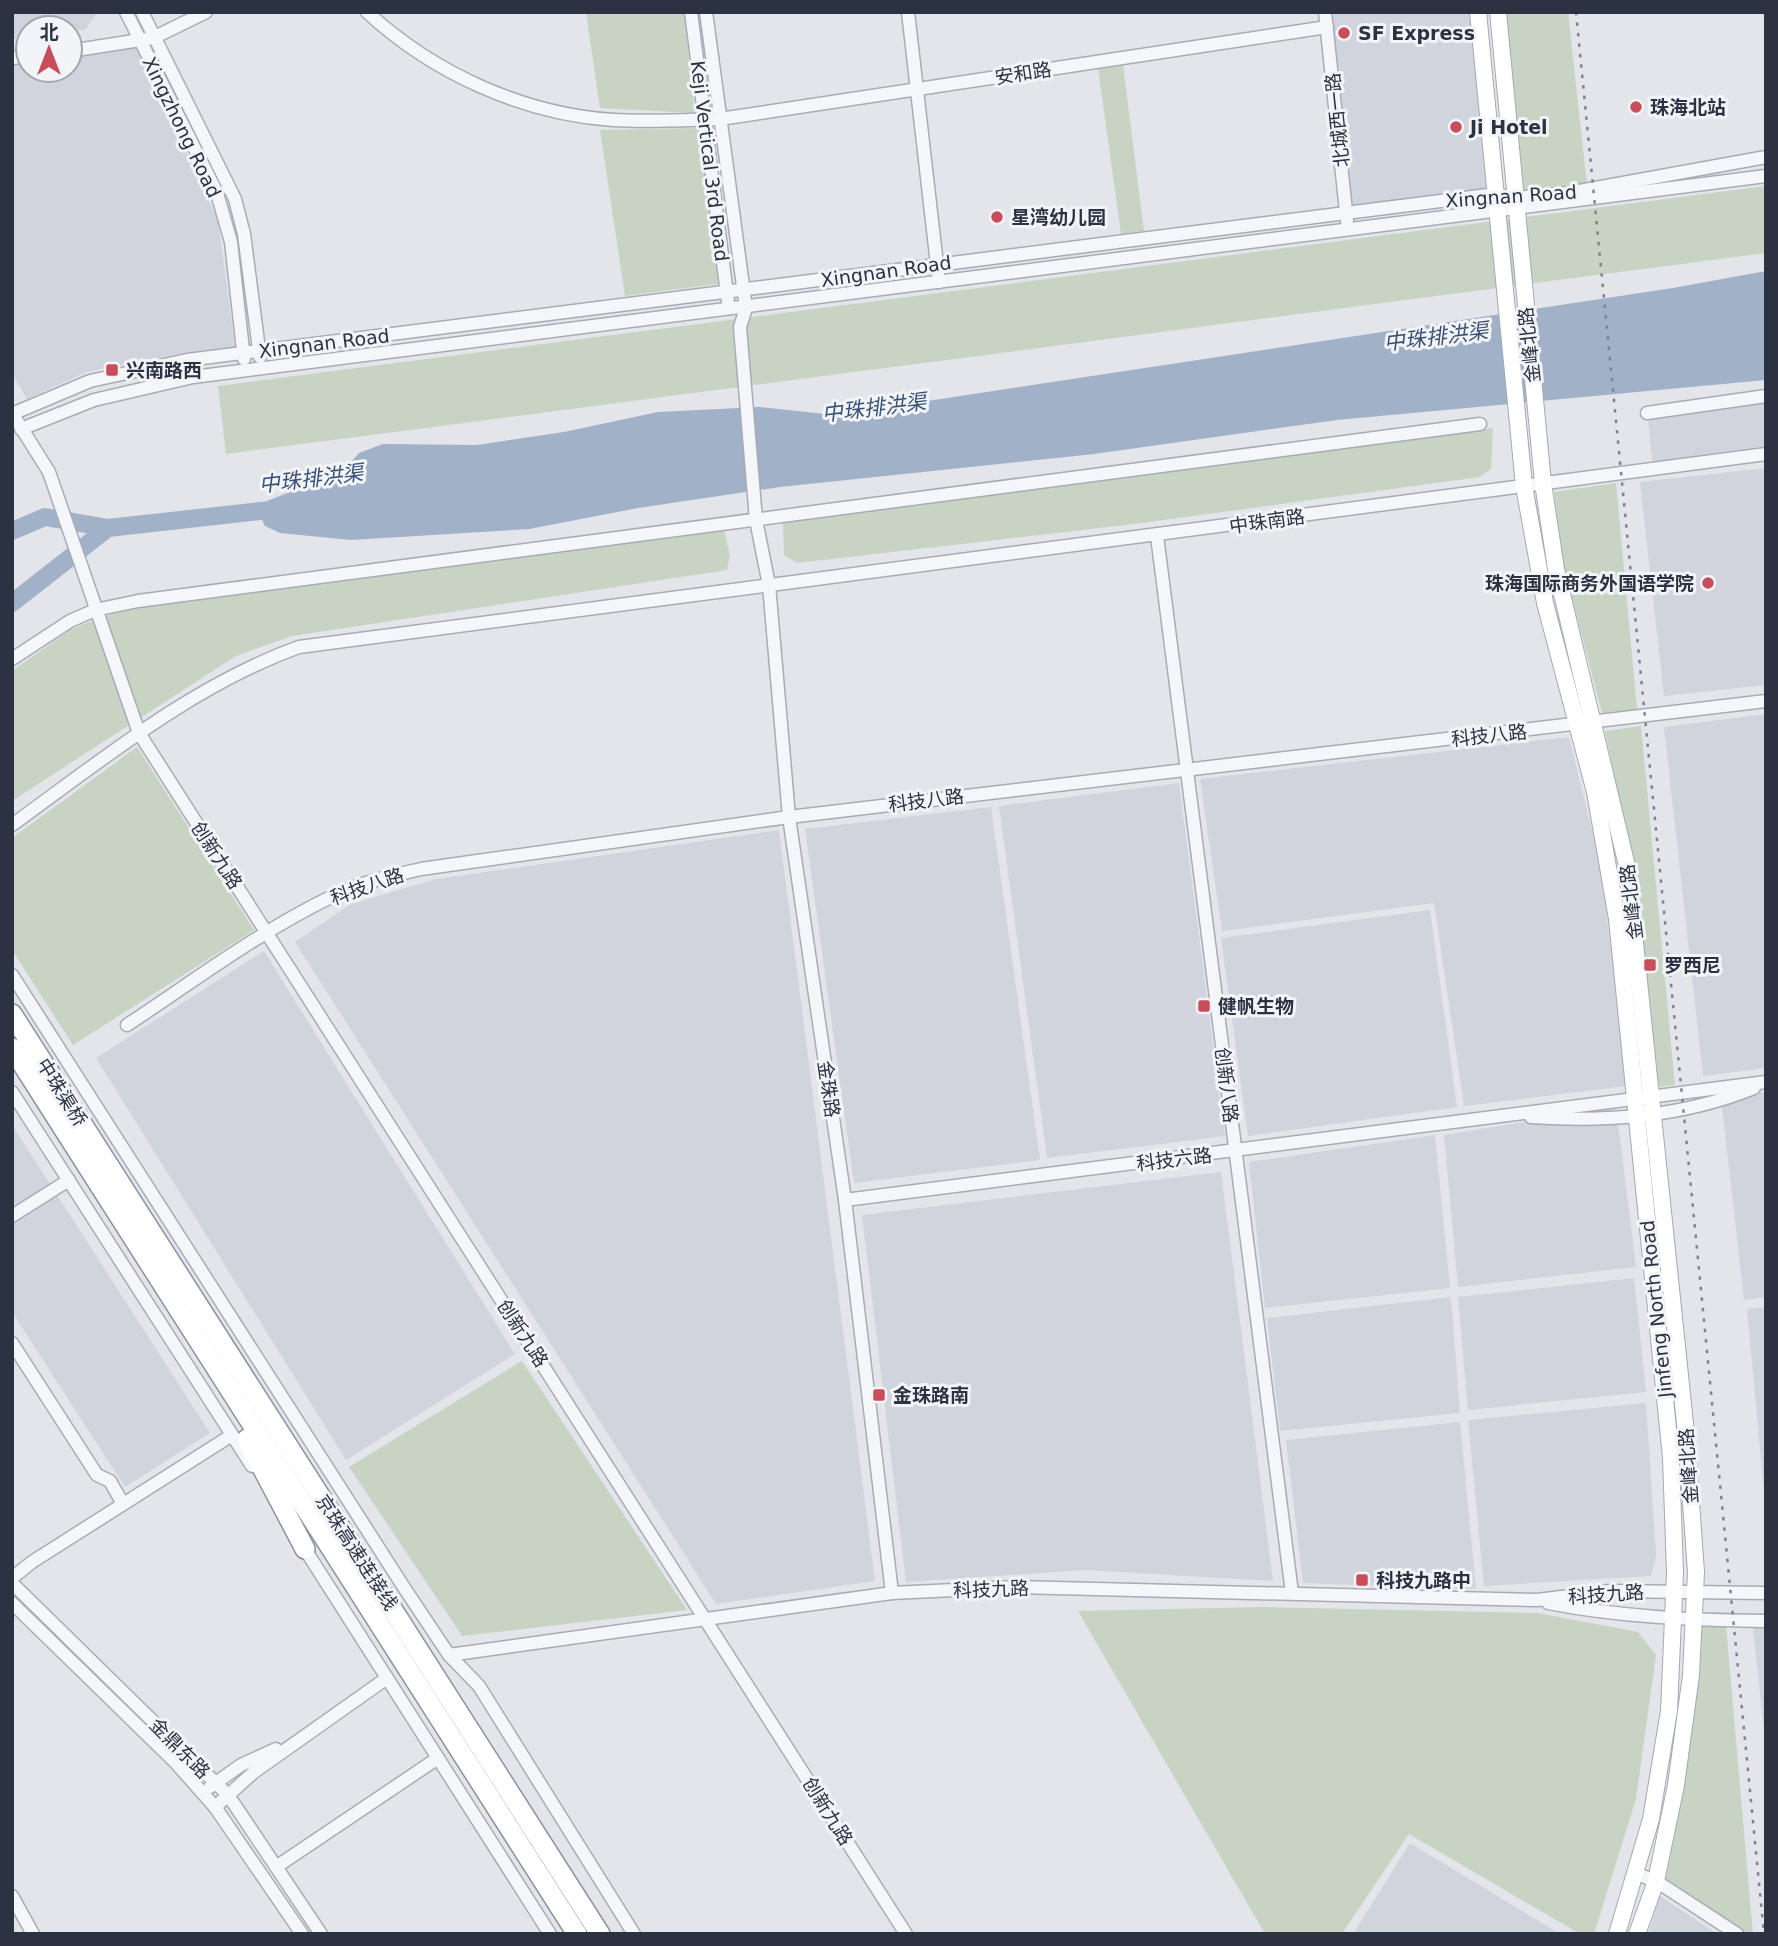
<svg xmlns="http://www.w3.org/2000/svg" width="1778" height="1946" font-family="'DejaVu Sans','Noto Sans SC',sans-serif">
	<rect width="100%" height="100%" fill="#e3e5ea"/>
	<g fill="#d1d4dc">
		<polygon points="12,12 97,12 85,30 28,28 28,37 12,39"/>
		<polygon points="1332,12 1473,12 1491,190 1353,209"/>
		<polygon points="137,45 218,220 235,347 188,352 87,372 27,399 12,373 12,64 28,62 28,70 70,70 70,55"/>
		<polygon points="1766,403 1766,446 1652,462 1648,419"/>
		<polygon points="1766,468 1766,685 1664,696 1640,482"/>
		<polygon points="1766,714 1766,1068 1703,1076 1664,727"/>
		<polygon points="1569,737 1601,866 1627,1086 1464,1106 1434,903 1222,931 1200,779"/>
		<polygon points="1179,783 1225,1136 1047,1158 999,806"/>
		<polygon points="991,807 1040,1160 854,1183 805,829"/>
		<polygon points="779,830 875,1581 716,1604 295,942 351,904 436,879"/>
		<polygon points="1430,910 1457,1107 1248,1136 1221,938"/>
		<polygon points="264,951 515,1354 346,1460 96,1058"/>
		<polygon points="1766,1092 1766,1297 1744,1300 1721,1097"/>
		<polygon points="1616,1107 1636,1267 1458,1287 1444,1135"/>
		<polygon points="12,1125 210,1433 125,1487 12,1312"/>
		<polygon points="1435,1135 1450,1288 1265,1308 1249,1162"/>
		<polygon points="1221,1172 1273,1581 1085,1570 906,1582 862,1215"/>
		<polygon points="1634,1278 1646,1392 1468,1410 1458,1297"/>
		<polygon points="1451,1297 1460,1413 1280,1431 1267,1318"/>
		<polygon points="1766,1307 1766,1513 1747,1309"/>
		<polygon points="1646,1403 1656,1556 1651,1576 1484,1586 1468,1420"/>
		<polygon points="1460,1422 1476,1589 1303,1583 1286,1440"/>
		<polygon points="1753,1628 1766,1628 1766,1750"/>
		<polygon points="1410,1843 1560,1934 1353,1934"/>
		<polygon points="1660,1896 1717,1934 1648,1934"/>
	</g>
	<g fill="#c7d4c4">
		<polygon points="586,12 684,12 695,113 600,108"/>
		<polygon points="1504,12 1568,12 1587,185 1520,192"/>
		<polygon points="1123,65 1144,231 1121,234 1098,68"/>
		<polygon points="699,128 718,284 625,296 600,130"/>
		<polygon points="1766,186 1766,253 226,454 218,386"/>
		<polygon points="1493,428 1491,469 1480,477 1134,524 797,563 784,555 783,522"/>
		<polygon points="1616,483 1637,709 1602,713 1563,563 1554,492"/>
		<polygon points="724,530 730,556 727,570 292,636 236,656 12,801 12,671 70,630 98,618 157,603"/>
		<polygon points="1641,726 1675,1085 1659,1087 1634,868 1605,731"/>
		<polygon points="137,747 254,930 73,1045 12,950 12,838"/>
		<polygon points="522,1361 687,1610 462,1636 349,1467"/>
		<polygon points="1264,1607 1538,1613 1638,1632 1656,1655 1636,1799 1594,1934 1580,1934 1409,1834 1342,1934 1265,1934 1078,1611"/>
		<polygon points="1699,1626 1726,1626 1753,1934 1748,1934 1664,1877 1691,1738"/>
	</g>
	<polygon fill="#a0b1c8" points="1766,271 1766,380 1337,420 1094,454 780,487 638,508 529,529 351,540 280,533 265,526 258,511 267,501 343,471 359,453 383,444 477,445 564,432 658,412 759,407 835,415 1673,288"/>
	<g fill="none" stroke-linecap="round" stroke-linejoin="round">
		<g stroke="#a0b1c8" stroke-width="18">
			<polyline points="12,531 45,517 108,528"/>
			<polyline points="12,603 108,528 279,509"/>
		</g>
		<defs>
			<g id="minor">
				<polyline points="126,12 217,193 231,242 244,359"/>
				<polyline points="142,12 235,199 244,234 260,357"/>
				<path d="M367 12C433 73 523 114 613 120 649 122 684 120 720 119L1327 27"/>
				<polyline points="691,12 728,302"/>
				<polyline points="706,12 746,308 740,327 756,520 769,585 789,817 845,1200 892,1593"/>
				<polyline points="908,12 939,282"/>
				<polyline points="1325,12 1347,221"/>
				<polyline points="70,51 153,38 206,12"/>
				<polyline points="12,58 28,56"/>
				<polyline points="12,413 49,472 139,733 906,1934"/>
				<polyline points="1647,413 1766,396"/>
				<polyline points="12,414 90,381 187,360 1496,194 1515,198 1568,193 1766,157"/>
				<polyline points="21,429 94,400 193,377 1766,176"/>
				<polyline points="1157,536 1292,1593"/>
				<polyline points="12,659 70,621 95,610 138,601 1480,424"/>
				<path d="M12 825C102 760 193 685 299 647L1766 454"/>
				<polyline points="12,975 403,1586 449,1655 479,1686 634,1934"/>
				<path d="M127 1025C194 981 260 931 333 896 361 882 391 876 421 869L789 817 1766 701"/>
				<polyline points="12,1092 252,1466"/>
				<path d="M1531 1117C1608 1122 1682 1117 1754 1088"/>
				<polyline points="845,1200 1766,1082"/>
				<polyline points="12,1216 69,1180"/>
				<polyline points="12,1343 97,1475 110,1481 123,1504"/>
				<polyline points="301,1543 550,1934"/>
				<polyline points="12,1578 32,1562 232,1435"/>
				<polyline points="12,1583 228,1795 321,1934"/>
				<polyline points="12,1603 175,1762 215,1807 302,1934"/>
				<path d="M1548 1603C1621 1617 1691 1620 1766 1621"/>
				<polyline points="449,1655 892,1593 1016,1587 1537,1600 1610,1591 1766,1593"/>
				<polyline points="210,1787 241,1765 276,1749"/>
				<polyline points="215,1807 254,1772 387,1678"/>
				<polyline points="276,1867 438,1758"/>
				<polyline points="1637,1874 1656,1881 1737,1934"/>
				<polyline points="12,1896 33,1934"/>
			</g>
			<g id="major">
				<polyline points="1478,12 1524,486 1545,603 1595,792 1617,919 1671,1458 1675,1572 1669,1711 1651,1819 1617,1934"/>
				<polyline points="1498,12 1543,483 1556,569 1627,866 1686,1433 1696,1572 1691,1675 1676,1785 1656,1881 1637,1934"/>
			</g>
			<g id="highway">
				<polyline points="12,1014 600,1934"/>
				<polyline points="12,1048 577,1934"/>
				<polyline points="247,1439 305,1549"/>
			</g>
		</defs>
		<use href="#minor" stroke="#a8acb4" stroke-width="15"/>
		<use href="#major" stroke="#a2a9b5" stroke-width="18"/>
		<use href="#highway" stroke="#8b92a0" stroke-width="22"/>
		<use href="#minor" stroke="#f5f6f9" stroke-width="12"/>
		<use href="#major" stroke="#fff" stroke-width="16"/>
		<use href="#highway" stroke="#fff" stroke-width="19"/>
		<polyline stroke="#7d8493" stroke-width="2.5" stroke-dasharray="3.5 7" stroke-linecap="butt" points="1576,12 1764,1934"/>
	</g>
	<g fill="#c94e5b" stroke="#f2f4f8" stroke-width="2.5">
		<circle cx="1344" cy="33" r="7"/>
		<circle cx="1636" cy="107" r="7"/>
		<circle cx="1456" cy="127" r="7"/>
		<circle cx="997" cy="217" r="7"/>
		<rect x="105" y="363" width="14" height="14" rx="3.5"/>
		<circle cx="1708" cy="583" r="7"/>
		<rect x="1643" y="958" width="14" height="14" rx="3.5"/>
		<rect x="1197" y="999" width="14" height="14" rx="3.5"/>
		<rect x="872" y="1388" width="14" height="14" rx="3.5"/>
		<rect x="1355" y="1573" width="14" height="14" rx="3.5"/>
	</g>
	<g text-anchor="middle" dominant-baseline="central" stroke-width="6" stroke-linejoin="round" paint-order="stroke">
		<g font-size="19" font-weight="bold" fill="#2b3242" stroke="#f2f4f8" text-anchor="start">
			<text x="1358" y="33">SF Express</text>
			<text x="1650" y="107">珠海北站</text>
			<text x="1470" y="127">Ji Hotel</text>
			<text x="1011" y="217">星湾幼儿园</text>
			<text x="126" y="370">兴南路西</text>
			<text x="1694" y="583" text-anchor="end">珠海国际商务外国语学院</text>
			<text x="1664" y="965">罗西尼</text>
			<text x="1218" y="1006">健帆生物</text>
			<text x="893" y="1395">金珠路南</text>
			<text x="1376" y="1580">科技九路中</text>
		</g>
		<g font-size="19" fill="#2b3242" stroke="#f2f4f8">
			<text transform="translate(1023 73) rotate(-9)">安和路</text>
			<text transform="translate(1337 120) rotate(-96)">北城西一路</text>
			<text transform="translate(182 127) rotate(64)">Xingzhong Road</text>
			<text transform="translate(710 161) rotate(83)">Keji Vertical 3rd Road</text>
			<text transform="translate(1511 196) rotate(-4)">Xingnan Road</text>
			<text transform="translate(886 271) rotate(-8)">Xingnan Road</text>
			<text transform="translate(324 343) rotate(-7)">Xingnan Road</text>
			<text transform="translate(1529 345) rotate(-96)">金峰北路</text>
			<text transform="translate(1267 521) rotate(-8)">中珠南路</text>
			<text transform="translate(1489 735) rotate(-6)">科技八路</text>
			<text transform="translate(926 800) rotate(-7)">科技八路</text>
			<text transform="translate(217 855) rotate(57)">创新九路</text>
			<text transform="translate(367 886) rotate(-19)">科技八路</text>
			<text transform="translate(1631 902) rotate(-97)">金峰北路</text>
			<text transform="translate(1227 1085) rotate(83)">创新八路</text>
			<text transform="translate(829 1089) rotate(82)">金珠路</text>
			<text transform="translate(62 1092) rotate(58)">中珠渠桥</text>
			<text transform="translate(1174 1159) rotate(-7)">科技六路</text>
			<text transform="translate(1656 1309) rotate(-96)">Jinfeng North Road</text>
			<text transform="translate(523 1333) rotate(57)">创新九路</text>
			<text transform="translate(1688 1466) rotate(-94)">金峰北路</text>
			<text transform="translate(357 1552) rotate(57)">京珠高速连接线</text>
			<text transform="translate(991 1589) rotate(-2)">科技九路</text>
			<text transform="translate(1606 1594) rotate(-4)">科技九路</text>
			<text transform="translate(180 1748) rotate(45)">金鼎东路</text>
			<text transform="translate(828 1811) rotate(58)">创新九路</text>
		</g>
		<g font-size="21" font-style="italic" fill="#374f74" stroke="#f2f4f8">
			<text transform="translate(1436 337) rotate(-7)">中珠排洪渠</text>
			<text transform="translate(874 408) rotate(-7)">中珠排洪渠</text>
			<text transform="translate(311 479) rotate(-7)">中珠排洪渠</text>
		</g>
	</g>
	<rect width="1778" height="1946" fill="none" stroke="#2b3242" stroke-width="28"/>
	<g transform="translate(49 49)"><circle r="33" fill="#f2f4f8" stroke="#a2a6af" stroke-width="2"/>
	<path d="M0-5L12 26L0 18L-12 26Z" fill="#c94e5b"/>
	<text y="-10" font-size="19" font-weight="bold" text-anchor="middle" fill="#2b3242">北</text>
	</g>
</svg>
